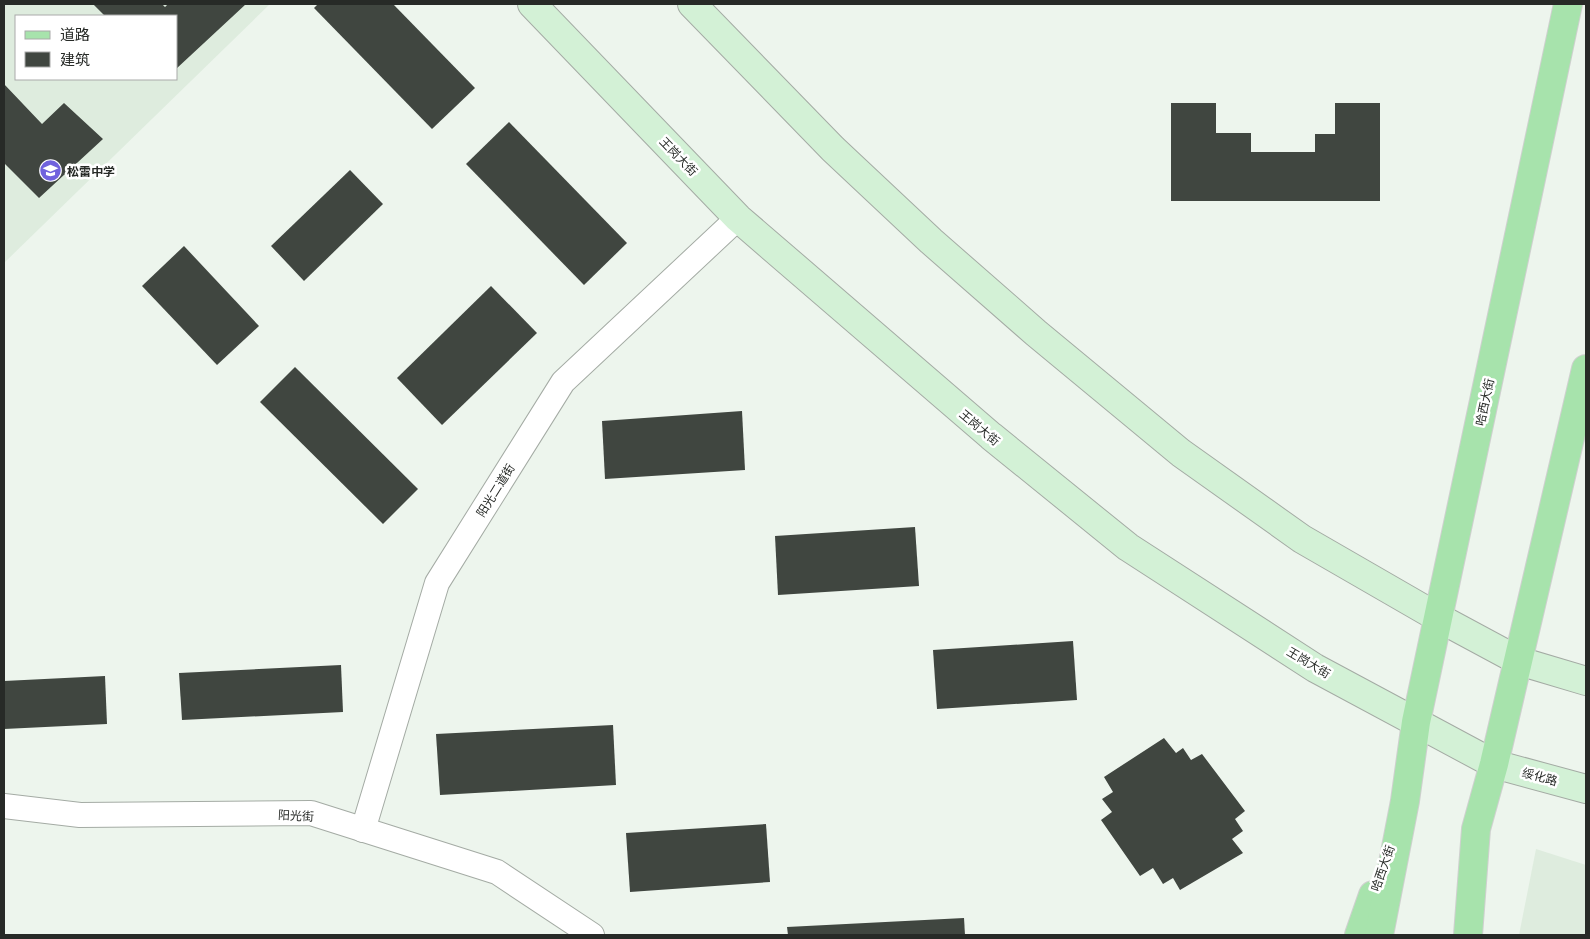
<svg xmlns="http://www.w3.org/2000/svg" width="1590" height="939" font-family="Literata,'Noto Sans SC',serif">
	<rect width="100%" height="100%" fill="#edf5ed"/>
	<g fill="#deecde" fill-rule="evenodd">
		<path d="M4 4H270L4 263ZM16 16H176V79H16Z"/>
		<polygon points="1536,849 1586,865 1586,935 1519,935"/>
	</g>
	<g fill="#404640">
		<polygon points="93,4 162,4 165,7 168,4 246,4 176,69 176,16 105,16"/>
		<polygon points="318,4 393,4 475,88 432,129 314,8"/>
		<polygon points="4,84 42,124 64,103 103,139 39,198 4,163"/>
		<polygon points="1171,103 1216,103 1216,133 1251,133 1251,152 1315,152 1315,134 1335,134 1335,103 1380,103 1380,201 1171,201"/>
		<polygon points="509,122 627,243 584,285 466,164"/>
		<polygon points="350,170 383,204 304,281 271,246"/>
		<polygon points="184,246 259,326 217,365 142,286"/>
		<polygon points="491,286 537,333 442,425 397,378"/>
		<polygon points="295,367 418,489 383,524 260,402"/>
		<polygon points="742,411 745,470 605,479 602,421"/>
		<polygon points="915,527 919,586 778,595 775,536"/>
		<polygon points="1073,641 1077,700 937,709 933,650"/>
		<polygon points="341,665 343,712 182,720 179,673"/>
		<polygon points="105,676 107,724 4,729 4,681"/>
		<polygon points="613,725 616,785 440,795 436,734"/>
		<polygon points="1164,738 1176,753 1183,748 1191,760 1202,754 1245,811 1235,819 1243,831 1232,839 1243,853 1180,890 1173,878 1163,884 1153,868 1140,876 1101,820 1112,812 1102,799 1113,792 1104,777"/>
		<polygon points="766,824 770,882 630,892 626,833"/>
		<polygon points="964,918 965,935 788,935 787,927"/>
	</g>
	<g fill="none" stroke-linecap="round" stroke-linejoin="round">
		<defs>
			<g id="street">
				<polyline points="4,806 80,815 311,813 497,872 592,935"/>
				<polyline points="363,830 437,583 563,382 738,218"/>
			</g>
			<g id="secondary">
				<polyline points="532,4 738,218 991,436 1128,547 1315,668 1494,764 1586,789"/>
				<polyline points="692,4 833,149 931,241 1036,333 1181,453 1302,539 1439,618 1519,661 1586,681"/>
			</g>
			<g id="primary">
				<polyline points="1359,935 1373,895"/>
				<polyline points="1379,935 1405,801 1416,722 1568,4"/>
				<polyline points="1468,935 1476,829 1494,764 1586,369"/>
			</g>
		</defs>
		<use href="#street" stroke="#a4aba4" stroke-width="26"/>
		<use href="#secondary" stroke="#a4aba4" stroke-width="30"/>
		<use href="#primary" stroke="#cfd0cf" stroke-width="30"/>
		<use href="#street" stroke="#fff" stroke-width="24"/>
		<use href="#secondary" stroke="#d3f1d6" stroke-width="28"/>
		<use href="#primary" stroke="#a7e3ac" stroke-width="28"/>
	</g>
	<defs>
		<symbol id="school-disc" viewBox="-11 -11 22 22"><circle r="9.5" fill="#7062dd" stroke="#fff"/><path d="M0-5L7-2L0 1L-7-2ZM-4 1L0 2.5L4 1V4Q0 6-4 4Z" fill="#fff"/></symbol>
	</defs>
	<g fill-rule="evenodd">
		<use href="#school-disc" x="38" y="158" width="25" height="25"/>
	</g>
	<g text-anchor="middle" dominant-baseline="central" stroke-width="5" stroke-linejoin="round" paint-order="stroke">
		<g font-size="12" fill="#272a27" stroke="#fff">
			<text transform="translate(679 156) rotate(46)">王岗大街</text>
			<text transform="translate(1484 402) rotate(-78)">哈西大街</text>
			<text transform="translate(980 427) rotate(40)">王岗大街</text>
			<text transform="translate(495 490) rotate(-58)">阳光二道街</text>
			<text transform="translate(1309 662) rotate(31)">王岗大街</text>
			<text transform="translate(1540 776) rotate(15)">绥化路</text>
			<text transform="translate(296 815) rotate(3)">阳光街</text>
			<text transform="translate(1382 868) rotate(-71)">哈西大街</text>
		</g>
		<g font-size="12" font-weight="bold" fill="#272a27" stroke="#fff" text-anchor="start">
			<text x="67" y="171">松雷中学</text>
		</g>
	</g>
	<rect width="1590" height="939" fill="none" stroke="#272a27" stroke-width="10"/>
	<rect x="15" y="15" width="162" height="65" fill="#ffffff" stroke="#a9aaa9"/>
	<rect x="25" y="31" width="25" height="8" fill="#a7e3ac" stroke="#a9aaa9"/>
	<text x="60" y="40" font-size="15" fill="#272a27">道路</text>
	<rect x="25" y="52" width="25" height="15" fill="#404640" stroke="#a9aaa9"/>
	<text x="60" y="65" font-size="15" fill="#272a27">建筑</text>
</svg>
